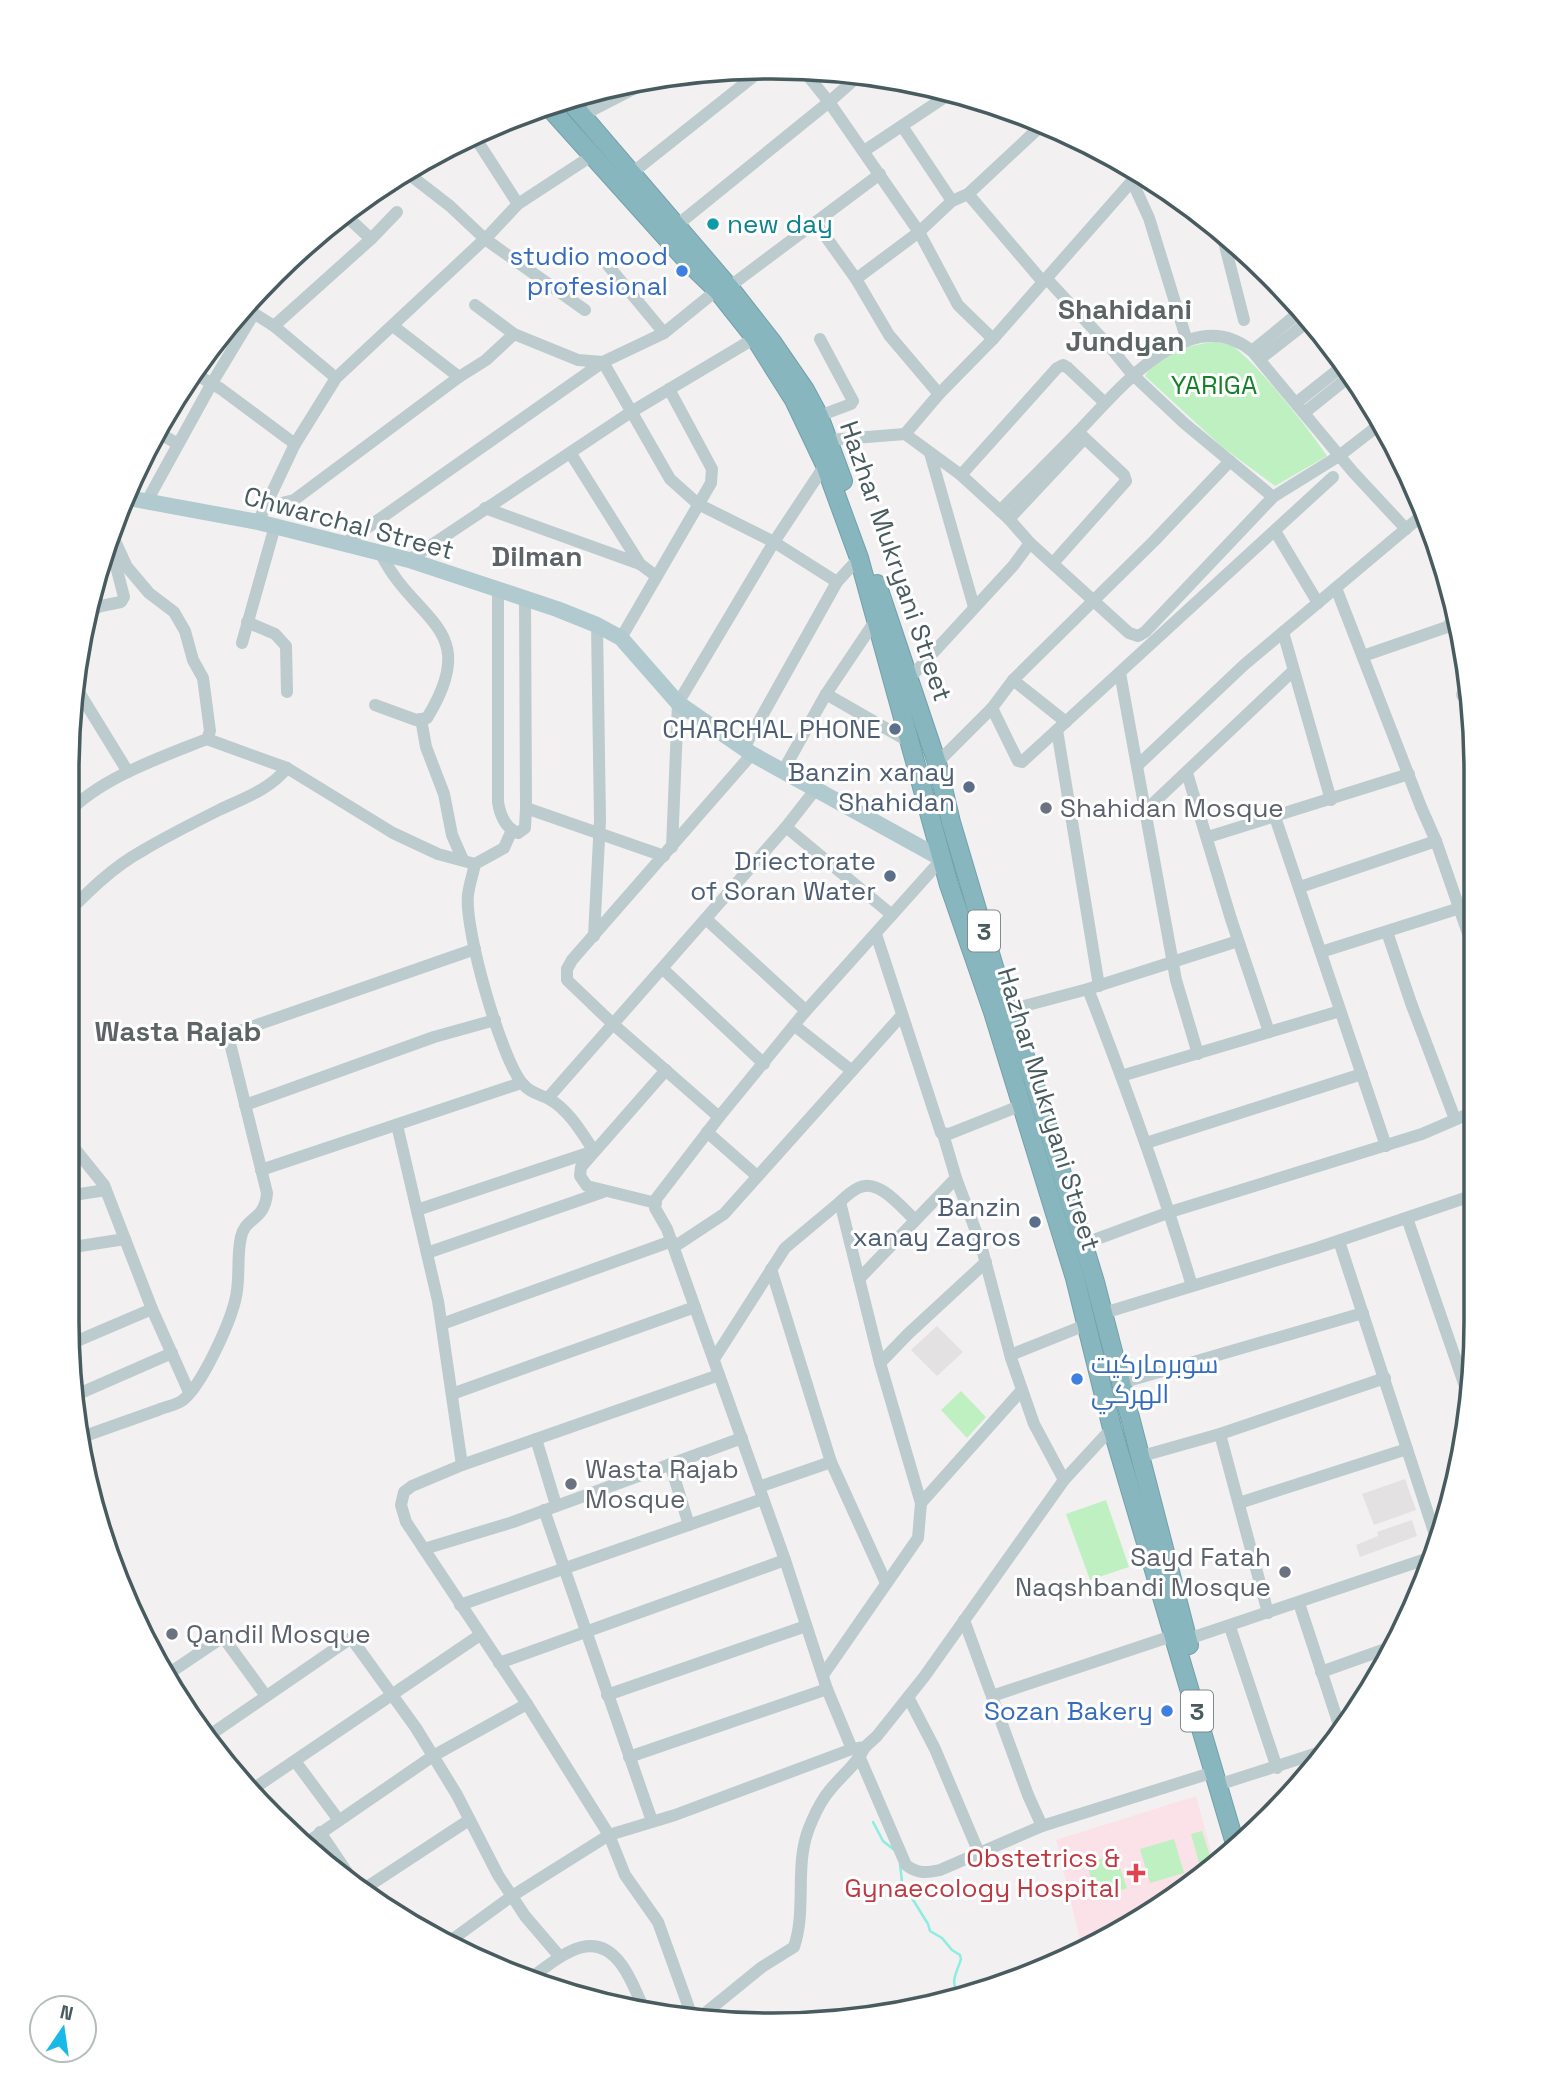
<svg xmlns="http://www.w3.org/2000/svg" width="1543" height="2092" font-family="'Space Grotesk',Cairo,sans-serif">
	<rect width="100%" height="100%" fill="#f3f0f1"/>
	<g fill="#e4e1e3">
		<polygon points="937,1326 963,1352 937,1376 911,1350"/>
		<polygon points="1405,1479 1416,1510 1374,1525 1362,1494"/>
		<polygon points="1412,1520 1417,1536 1360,1557 1356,1545 1378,1536 1377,1532"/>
	</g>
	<polygon fill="#fbe1e8" points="1196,1796 1215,1866 1201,1880 1082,1948 1056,1840"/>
	<g fill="#bff0c1">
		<path d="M1215 342C1219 343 1226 343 1230 345 1252 356 1312 433 1327 456L1275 486 1221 446 1145 376C1158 352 1189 345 1215 342Z"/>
		<polygon points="961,1391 986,1417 967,1438 941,1410"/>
		<polygon points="1106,1500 1129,1567 1090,1580 1066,1514"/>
		<polygon points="1202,1831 1212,1862 1200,1866 1191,1834"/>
		<polygon points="1174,1839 1184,1873 1150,1883 1140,1849"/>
		<polygon points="1115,1854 1127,1888 1097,1899 1087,1864"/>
	</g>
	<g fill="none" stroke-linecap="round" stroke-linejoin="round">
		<g stroke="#8cede0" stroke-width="2.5">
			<polyline points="873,1822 883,1841 893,1849"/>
			<path d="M900 1864 902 1882 928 1924 930 1931 942 1938 952 1950 960 1955 961 1959C957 1973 949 1981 959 1994"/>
		</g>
		<defs>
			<g id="highway">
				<polyline points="568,99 729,287 772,342 805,390 819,416 843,481"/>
				<polyline points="548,106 688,262 717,290 755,338 794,400 825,465 859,558 949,885 993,1012 1075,1278 1112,1428 1236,1847"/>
				<polyline points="877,584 937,763 951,822 995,970 1033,1079 1095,1282 1189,1645"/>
			</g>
		</defs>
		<use href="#highway" stroke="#73a1ab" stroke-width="20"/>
		<g stroke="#bccbcd" stroke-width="12">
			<polyline points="863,72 829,102 919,232 958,305 993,339"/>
			<polyline points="583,115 651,80"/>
			<polyline points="902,126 952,201"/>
			<polyline points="468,136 480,145 518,204"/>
			<polyline points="864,151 951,93"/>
			<polyline points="406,172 450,206 485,239 585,310"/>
			<polyline points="632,173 763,69"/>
			<polyline points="1132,181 1149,218 1187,341"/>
			<polyline points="968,194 1043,282"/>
			<polyline points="342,212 371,239"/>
			<polyline points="816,223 856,279 889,335 939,394"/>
			<polyline points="676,226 829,102 804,71"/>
			<polyline points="1221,230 1244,320"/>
			<polyline points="606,263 664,333"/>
			<polyline points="1046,278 1110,347 1132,374 1184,423 1273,497"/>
			<polyline points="856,279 919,232 952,201 968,194 1043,124"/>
			<polyline points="729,287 880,174"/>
			<polyline points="475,305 514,334 578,360 603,362 670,479 698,504 774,542 837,582"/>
			<polyline points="242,306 274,326 336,378"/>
			<polyline points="274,326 371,239 397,212"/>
			<polyline points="393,326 459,377"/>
			<polyline points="1252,351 1301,311"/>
			<polyline points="1260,359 1310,320"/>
			<polyline points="192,372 221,389 295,444"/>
			<polyline points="1296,403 1344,365"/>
			<polyline points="1304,413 1350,376"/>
			<polyline points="819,416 851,404 853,401 820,339"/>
			<polyline points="157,432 178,444"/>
			<polyline points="905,434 939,394 993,339 1132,181 1138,171"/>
			<polyline points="829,440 905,434 961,475 1009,519 1030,543 1129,633 1138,636 1145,632 1273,497 1339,456 1379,425"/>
			<polyline points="930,453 974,607"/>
			<polyline points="571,454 640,564 656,576"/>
			<polyline points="961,475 1057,368 1063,365 1068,368 1105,403"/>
			<polyline points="147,501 212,383 253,315"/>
			<polyline points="265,507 294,500 459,377 486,360 514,334"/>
			<polyline points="485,508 640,564"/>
			<path d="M1000 511C1025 485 1051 460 1076 434 1116 393 1189 299 1252 351L1353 472 1406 529"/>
			<polyline points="1009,519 1084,439"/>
			<polyline points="258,522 295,444 336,378 489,235 518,204 593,155"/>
			<polyline points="1275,531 1318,603"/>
			<polyline points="344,544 603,362 664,333 717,290"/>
			<polyline points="409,560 631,412 755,338"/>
			<polyline points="1054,562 1126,481 1124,475 1078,432"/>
			<polyline points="1336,588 1421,807 1436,841 1472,945"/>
			<path d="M498 590V802C500 815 506 828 518 833L525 828 526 808 525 598"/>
			<polyline points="87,613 101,606 121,602 124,597 116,566 119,554"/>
			<polyline points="247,622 275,634 286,646 287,692"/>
			<polyline points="1283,632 1331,800"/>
			<polyline points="621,638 711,483 712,469 669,389"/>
			<polyline points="242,643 275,526"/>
			<polyline points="1363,656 1447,627 1454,619"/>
			<polyline points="1120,673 1176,980 1198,1054"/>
			<polyline points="909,679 1013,566 1030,543"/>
			<polyline points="1013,680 1066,722"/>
			<polyline points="77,689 128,772"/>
			<polyline points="826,694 908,741"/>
			<polyline points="1462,695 1469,676"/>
			<path d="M375 705 416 720 427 718C483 627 415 623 381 554"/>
			<polyline points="992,708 1018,761 1022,762 1333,477"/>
			<polyline points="421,719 426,747 444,794 452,835 463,860"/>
			<polyline points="1057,730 1099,986"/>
			<polyline points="207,739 287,768 393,833 438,854 475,864"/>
			<polyline points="744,748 837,582 859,558"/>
			<polyline points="937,763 992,708 1013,680 1154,541 1230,461"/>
			<polyline points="1138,765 1244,665 1426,512"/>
			<polyline points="783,771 826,694 875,621"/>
			<polyline points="1187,773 1231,919 1269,1032"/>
			<polyline points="526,808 664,856"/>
			<polyline points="1146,810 1293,671"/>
			<path d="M67 814C100 778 162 757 207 739L210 731 203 678 193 660 185 631 174 612 149 593 127 567 115 541 113 522"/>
			<polyline points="1275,817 1386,1146"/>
			<polyline points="786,827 892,915"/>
			<polyline points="1208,837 1409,774"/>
			<polyline points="672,847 678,703 774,542 825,465"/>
			<polyline points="1300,887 1436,841"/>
			<path d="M67 913C90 890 113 867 142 851 167 836 193 823 219 810 244 798 269 790 287 768"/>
			<polyline points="706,919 803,1008 804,1013 719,1117 656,1199 655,1208 667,1229 785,1560 827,1689 852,1749"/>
			<polyline points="1387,932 1411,1003 1455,1119"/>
			<polyline points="876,934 941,1133 949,1134 1022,1105"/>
			<polyline points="594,936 600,820 597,625"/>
			<polyline points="1321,952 1460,908"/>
			<polyline points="663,969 764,1064"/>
			<path d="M1088 989C1126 1087 1162 1185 1192 1286"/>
			<polyline points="1009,1010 1088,989 1238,941"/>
			<polyline points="804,1013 942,859"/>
			<polyline points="795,1026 852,1071"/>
			<polyline points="1121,1076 1340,1011"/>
			<polyline points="548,1098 786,827 815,790"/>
			<polyline points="245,1105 434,1037 495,1020"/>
			<polyline points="719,1117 614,1025 567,980 567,969 572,960 752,754"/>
			<polyline points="397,1125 438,1301 462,1465"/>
			<polyline points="707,1132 757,1176"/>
			<polyline points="943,1134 956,1178 981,1245 1011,1358"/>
			<polyline points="67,1139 104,1185 152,1309 189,1392"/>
			<polyline points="1146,1143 1362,1074"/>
			<polyline points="261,1170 521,1083"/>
			<polyline points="67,1196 106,1190"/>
			<path d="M840 1202C845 1197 852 1191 858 1188 878 1177 902 1208 915 1220"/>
			<polyline points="656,1203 587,1186 580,1176 581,1167 666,1070"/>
			<path d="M417 1210 594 1151C582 1133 569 1110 549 1099 539 1094 530 1093 522 1083 501 1058 464 928 468 895 469 885 473 874 475 864L504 848 512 830"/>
			<polyline points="1407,1218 1469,1398"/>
			<polyline points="1339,1241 1439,1547"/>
			<polyline points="1083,1244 1170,1212 1422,1134 1473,1112"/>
			<polyline points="674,1247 724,1214 902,1015"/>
			<polyline points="67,1248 125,1239"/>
			<polyline points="427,1253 603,1192"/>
			<polyline points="771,1269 831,1462 886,1583"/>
			<polyline points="859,1279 956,1178"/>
			<polyline points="1104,1313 1317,1248 1474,1195"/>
			<polyline points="442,1324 672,1241"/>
			<polyline points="70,1344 152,1309"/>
			<polyline points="714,1359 785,1248 840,1202 880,1363 921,1503 918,1538 823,1675"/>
			<polyline points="880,1363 908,1334 986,1262"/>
			<polyline points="1121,1383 1363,1313"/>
			<polyline points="452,1394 695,1307"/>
			<polyline points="76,1395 172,1353"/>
			<polyline points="1220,1434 1268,1613"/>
			<path d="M82 1437C107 1428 132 1419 158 1410 165 1407 177 1405 183 1400 202 1385 229 1325 235 1301 241 1280 236 1258 241 1237 245 1217 265 1221 267 1193L228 1035 475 949"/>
			<polyline points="536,1439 556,1505"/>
			<polyline points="1142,1456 1220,1434 1385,1378"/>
			<polyline points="670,1464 689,1525"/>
			<polyline points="1064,1480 1034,1424 1011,1358 1013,1354 1088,1324"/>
			<polyline points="759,1487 831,1462"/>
			<polyline points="921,1503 1021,1391"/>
			<polyline points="1239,1503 1407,1449"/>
			<polyline points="544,1510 652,1821"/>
			<polyline points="424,1549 513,1522 742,1438"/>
			<polyline points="1299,1603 1341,1731"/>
			<polyline points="460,1605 763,1499"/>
			<polyline points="964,1620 1028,1795 1042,1826 1214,1772"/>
			<polyline points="1230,1627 1277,1768"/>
			<polyline points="1188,1639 1435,1556"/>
			<polyline points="499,1663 785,1560"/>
			<polyline points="1321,1672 1394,1646"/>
			<polyline points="165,1676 223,1637 266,1696"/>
			<polyline points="607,1695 806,1626"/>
			<polyline points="992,1696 1175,1635"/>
			<polyline points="908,1697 935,1749 979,1853"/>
			<polyline points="207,1737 351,1638 416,1728 457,1795 498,1875 525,1916 560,1957"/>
			<polyline points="629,1757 827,1689"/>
			<path d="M860 1758 906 1865C918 1874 926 1873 940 1870L1042 1826"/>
			<polyline points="295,1761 338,1819"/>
			<polyline points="1227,1782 1327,1750"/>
			<polyline points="253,1789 480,1635"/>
			<polyline points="320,1832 353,1881"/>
			<polyline points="302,1846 433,1756 527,1704"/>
			<polyline points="364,1889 469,1820"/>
			<polyline points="446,1944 512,1896 609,1835 675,1815 852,1749 865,1747 877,1736 924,1677 1064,1480 1112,1428"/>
			<path d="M529 1979C558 1959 592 1925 621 1964 632 1978 638 1998 646 2013"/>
			<polyline points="693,2019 658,1922 625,1875 609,1835 527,1704 406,1522 401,1505 404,1492 412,1486 462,1465 719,1375"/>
			<path d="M698 2019 762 1967 794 1947C807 1909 794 1866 809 1828 813 1818 818 1807 824 1798 836 1779 855 1768 865 1747"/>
		</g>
		<polyline stroke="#b0cacf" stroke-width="16" points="123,497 258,522 409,560 557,609 597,625 621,638 678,703 752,754 942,859"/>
		<use href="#highway" stroke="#88b6bf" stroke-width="18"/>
	</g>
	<circle fill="#0f9aa8" stroke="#fff" stroke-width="2.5" cx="713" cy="224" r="7"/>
	<g fill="#3f7fe0" stroke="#fff" stroke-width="2.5">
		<circle cx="682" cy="271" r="7"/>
		<circle cx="1077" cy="1379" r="7"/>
		<circle cx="1167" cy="1711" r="7"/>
	</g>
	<g fill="#5c6f8a" stroke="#fff" stroke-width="2.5">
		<circle cx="895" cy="729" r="7"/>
		<circle cx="969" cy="787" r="7"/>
		<circle cx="890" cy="876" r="7"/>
		<circle cx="1035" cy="1222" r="7"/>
	</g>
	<g fill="#6b7280" stroke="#fff" stroke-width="2.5">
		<circle cx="1046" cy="808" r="7"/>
		<circle cx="571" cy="1484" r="7"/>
		<circle cx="1285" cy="1572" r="7"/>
		<circle cx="172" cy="1634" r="7"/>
	</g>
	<path fill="#e0444e" stroke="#fff" stroke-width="2.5" d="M1132.5 1862.5h7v7h7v7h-7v7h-7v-7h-7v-7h7z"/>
	<g text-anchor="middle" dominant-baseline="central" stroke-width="6" stroke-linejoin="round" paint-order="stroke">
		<g fill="#fff" stroke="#7f8c8e" stroke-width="2">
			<rect x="968" y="910.5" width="32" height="41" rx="5"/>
			<rect x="1181" y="1690.5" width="32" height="41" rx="5"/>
		</g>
		<g font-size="24" font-weight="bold" fill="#485b5e">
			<text x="984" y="931">3</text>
			<text x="1197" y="1711">3</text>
		</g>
		<g font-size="26" fill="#0d838f" stroke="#fff" text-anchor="start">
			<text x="727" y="224">new day</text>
		</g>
		<g font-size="26" fill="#366cbe" stroke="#fff" text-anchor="end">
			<text x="668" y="256">studio mood<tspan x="668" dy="30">profesional</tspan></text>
			<text x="1091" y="1364" text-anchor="start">سوبرماركيت<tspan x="1091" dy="30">الهركي</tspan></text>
			<text x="1153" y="1711">Sozan Bakery</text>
		</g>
		<g font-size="26" fill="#168227" stroke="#fff">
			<text x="1214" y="385">YARIGA</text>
		</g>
		<g font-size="26" fill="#485b5e" stroke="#fff">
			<text transform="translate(349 523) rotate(15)">Chwarchal Street</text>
			<text transform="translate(896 561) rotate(71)">Hazhar Mukryani Street</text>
			<text transform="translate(1049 1109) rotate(73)">Hazhar Mukryani Street</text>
		</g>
		<g font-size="26" fill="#4e5e75" stroke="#fff" text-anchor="end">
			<text x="881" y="729">CHARCHAL PHONE</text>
			<text x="955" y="772">Banzin xanay<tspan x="955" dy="30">Shahidan</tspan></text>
			<text x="876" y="861">Driectorate<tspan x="876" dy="30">of Soran Water</tspan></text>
			<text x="1021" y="1207">Banzin<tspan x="1021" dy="30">xanay Zagros</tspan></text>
		</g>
		<g font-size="26" fill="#5b616d" stroke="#fff" text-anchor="start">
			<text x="1060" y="808">Shahidan Mosque</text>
			<text x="585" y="1469">Wasta Rajab<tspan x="585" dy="30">Mosque</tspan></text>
			<text x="1271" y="1557" text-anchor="end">Sayd Fatah<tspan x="1271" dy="30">Naqshbandi Mosque</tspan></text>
			<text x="186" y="1634">Qandil Mosque</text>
		</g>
		<g font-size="26" fill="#be3a42" stroke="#fff" text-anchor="end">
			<text x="1120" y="1858">Obstetrics &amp;<tspan x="1120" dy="30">Gynaecology Hospital</tspan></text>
		</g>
		<g font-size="28" font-weight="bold" fill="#5d6465" stroke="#fff">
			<text x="1125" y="309">Shahidani<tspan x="1125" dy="32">Jundyan</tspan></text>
			<text x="537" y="556">Dilman</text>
			<text x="178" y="1031">Wasta Rajab</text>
		</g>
	</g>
	<path d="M0 0H1543V2092H0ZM771 79H772A692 692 0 0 1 1464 771V1321A692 692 0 0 1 772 2013H771A692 692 0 0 1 79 1321V771A692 692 0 0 1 771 79Z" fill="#fff" fill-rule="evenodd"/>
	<path fill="none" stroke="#485b5e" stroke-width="3.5" d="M771 79H772A692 692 0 0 1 1464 771V1321A692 692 0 0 1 772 2013H771A692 692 0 0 1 79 1321V771A692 692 0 0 1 771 79Z"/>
	<g transform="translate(63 2029) rotate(13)"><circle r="33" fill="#ffffff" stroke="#b6bdbf" stroke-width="2"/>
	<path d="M0-5L12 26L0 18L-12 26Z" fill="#17b9e6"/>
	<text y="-10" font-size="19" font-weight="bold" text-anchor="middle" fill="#485b5e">N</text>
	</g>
</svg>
